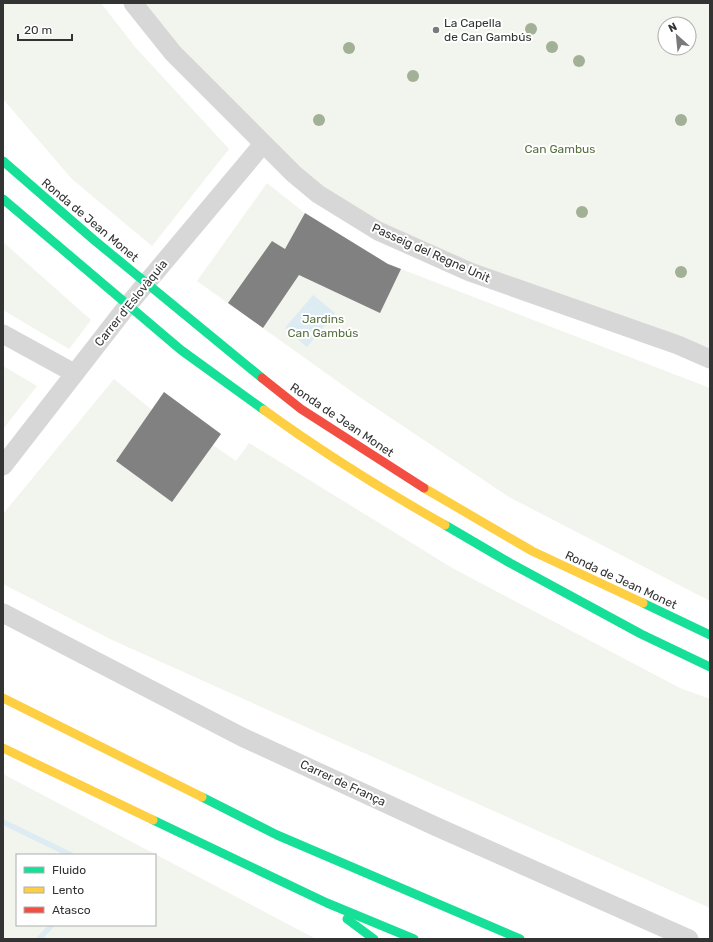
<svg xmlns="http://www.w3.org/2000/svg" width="713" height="942" font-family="Rubik,sans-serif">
	<rect width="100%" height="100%" fill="#fff"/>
	<g fill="#f1f5ed" fill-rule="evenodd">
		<polygon points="3,3 101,3 135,47 229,149 152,246 72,179 3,99"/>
		<path d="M133 3H710V359L470 272 318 194ZM665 24H689V48H665Z"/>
		<polygon points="267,183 311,218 388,264 710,388 710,601 509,497 358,396 197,281"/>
		<polygon points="3,242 91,320 69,349 3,310"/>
		<polygon points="3,366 37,386 3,429"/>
		<polygon points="114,379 152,410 116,461 172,501 213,445 236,461 249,443 454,569 680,688 710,699 710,908 112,640 3,584 3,514"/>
		<path d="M3 774 316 939H3ZM17 855H155V925H17Z"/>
	</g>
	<polygon fill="#ddebf3" points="313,295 335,313 307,347 285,328"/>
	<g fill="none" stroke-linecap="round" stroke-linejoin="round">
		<g stroke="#ddebf3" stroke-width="5.5">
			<polyline points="3,822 71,855"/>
			<polyline points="39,939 52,925"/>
		</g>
	</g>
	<g fill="#818181">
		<polygon points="305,213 388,264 401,269 380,313 299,275 263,328 228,303 272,241 285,249"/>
		<polygon points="164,392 221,434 172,502 116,461"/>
	</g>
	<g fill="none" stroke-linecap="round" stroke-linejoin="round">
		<g stroke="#d7d7d7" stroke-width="19">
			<polyline points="133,3 173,53 294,174 318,194 378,231 470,272 678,345 710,359"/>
			<polyline points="3,334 74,373"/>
			<polyline points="3,466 128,305 263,144"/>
			<polyline points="3,613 242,737 437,827 689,939"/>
		</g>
		<g stroke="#16e098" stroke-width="9">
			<polyline points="3,161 94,240 262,378"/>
			<polyline points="3,199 181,350 264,410"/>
			<polyline points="445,525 510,563 641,634 710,667"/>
			<polyline points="643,603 710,635"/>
			<polyline points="202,797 277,835 520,939"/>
			<polyline points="153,820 327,903 414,939"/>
			<polyline points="347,919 374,939"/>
		</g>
		<g stroke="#ffcf43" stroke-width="9">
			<path d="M264 410C322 452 383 490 445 525"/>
			<polyline points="424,488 532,551 643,603"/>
			<polyline points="3,698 202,797"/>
			<polyline points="3,748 153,820"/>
		</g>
		<polyline stroke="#f24e42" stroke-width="9" points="262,378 301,409 424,488"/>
	</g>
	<g fill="#a2b095">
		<circle cx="531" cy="29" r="6"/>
		<circle cx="552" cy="47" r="6"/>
		<circle cx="349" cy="48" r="6"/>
		<circle cx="579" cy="61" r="6"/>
		<circle cx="413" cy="76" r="6"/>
		<circle cx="319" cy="120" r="6"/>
		<circle cx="681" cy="120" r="6"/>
		<circle cx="582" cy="212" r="6"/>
		<circle cx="681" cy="272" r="6"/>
	</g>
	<circle fill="#7a7a7a" stroke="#fff" stroke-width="1.5" cx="436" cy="30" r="4"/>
	<g text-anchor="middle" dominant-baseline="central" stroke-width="4" stroke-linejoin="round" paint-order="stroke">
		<g font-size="12" fill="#333" stroke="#fff" text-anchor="start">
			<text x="444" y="23">La Capella<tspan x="444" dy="14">de Can Gambús</tspan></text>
		</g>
		<g font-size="12" fill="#56703f" stroke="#fff">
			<text x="560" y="149">Can Gambus</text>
			<text x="323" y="319">Jardins<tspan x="323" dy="14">Can Gambús</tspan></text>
		</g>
		<g font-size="12" fill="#333" stroke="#fff">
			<text transform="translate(90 220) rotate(40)">Ronda de Jean Monet</text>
			<text transform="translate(431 253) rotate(24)">Passeig del Regne Unit</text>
			<text transform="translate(131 303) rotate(-51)">Carrer d'Eslovàquia</text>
			<text transform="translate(342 420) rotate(34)">Ronda de Jean Monet</text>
			<text transform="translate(621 580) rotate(25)">Ronda de Jean Monet</text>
			<text transform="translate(343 783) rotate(25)">Carrer de França</text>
		</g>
	</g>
	<rect width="713" height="942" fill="none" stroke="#333333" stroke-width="8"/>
	<rect x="16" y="854" width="140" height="72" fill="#ffffff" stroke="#adadad"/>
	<rect x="24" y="867" width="20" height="6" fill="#16e098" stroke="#adadad"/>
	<text x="52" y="874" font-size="12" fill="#333333">Fluido</text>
	<rect x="24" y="887" width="20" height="6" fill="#ffcf43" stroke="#adadad"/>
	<text x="52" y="894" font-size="12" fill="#333333">Lento</text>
	<rect x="24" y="907" width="20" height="6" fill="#f24e42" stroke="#adadad"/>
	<text x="52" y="914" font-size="12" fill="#333333">Atasco</text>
	<g transform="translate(677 36) rotate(333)"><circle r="19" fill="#ffffff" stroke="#adadad"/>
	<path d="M0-3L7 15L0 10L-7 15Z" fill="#7a7a7a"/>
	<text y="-6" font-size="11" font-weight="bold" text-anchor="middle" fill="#333333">N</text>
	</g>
	<path d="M18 34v6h54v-6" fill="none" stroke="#333333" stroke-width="2"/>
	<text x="24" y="34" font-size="12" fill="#333333" stroke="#ffffff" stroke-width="3" paint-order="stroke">20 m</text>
</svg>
